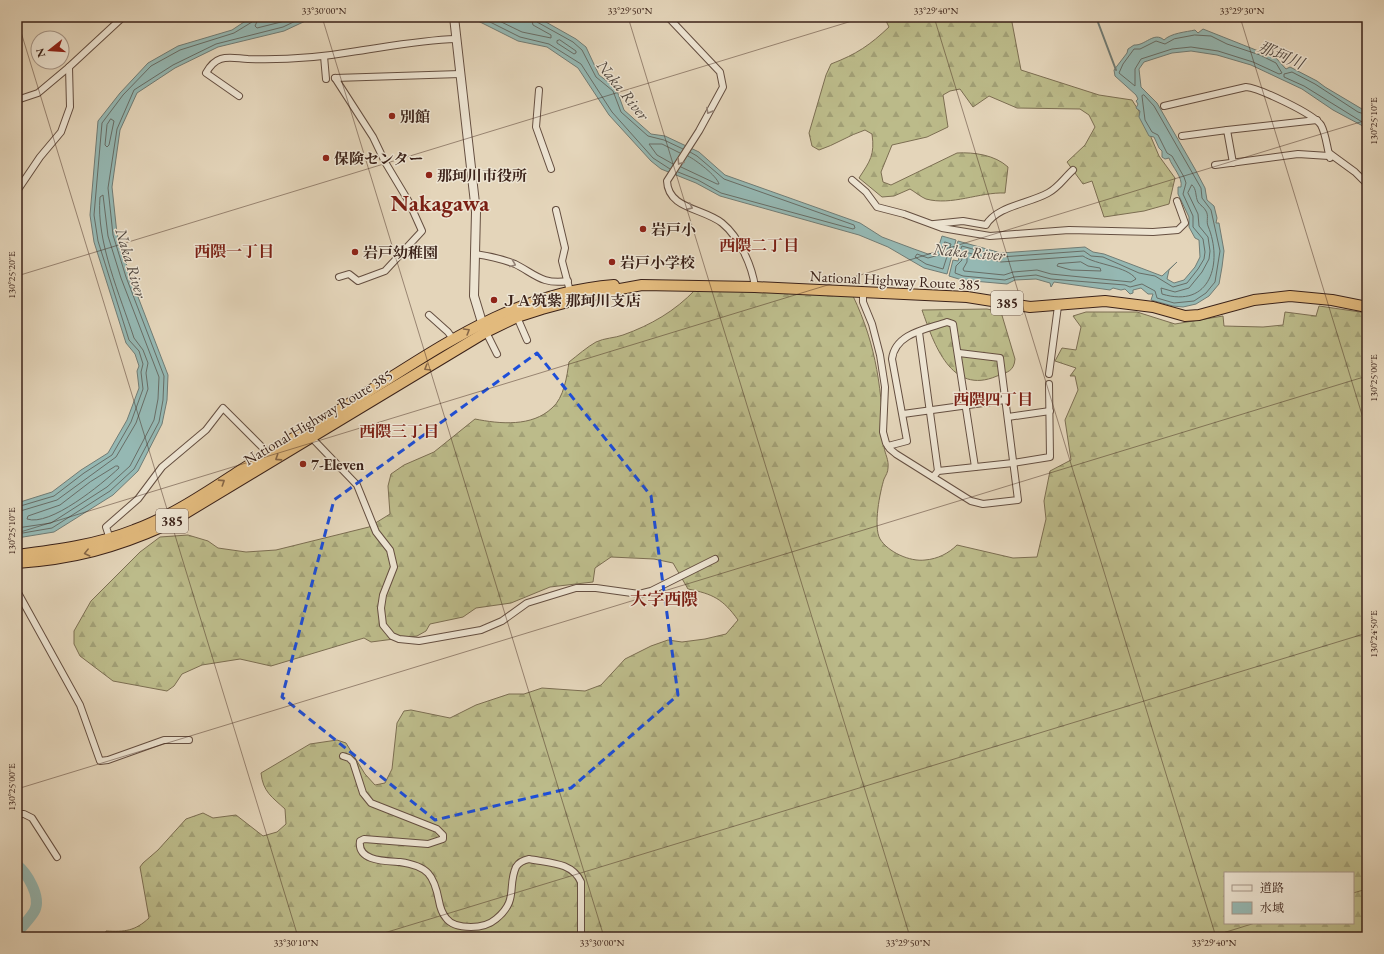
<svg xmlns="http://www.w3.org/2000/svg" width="1384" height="954" font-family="'EB Garamond','Noto Serif JP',serif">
	<defs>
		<pattern id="forest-firs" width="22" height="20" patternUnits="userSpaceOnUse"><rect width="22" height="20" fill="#bcbb8a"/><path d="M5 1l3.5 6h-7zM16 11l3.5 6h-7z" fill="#a2a076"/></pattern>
	</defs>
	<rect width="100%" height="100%" fill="#e4d5ba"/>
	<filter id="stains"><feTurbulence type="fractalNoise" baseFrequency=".005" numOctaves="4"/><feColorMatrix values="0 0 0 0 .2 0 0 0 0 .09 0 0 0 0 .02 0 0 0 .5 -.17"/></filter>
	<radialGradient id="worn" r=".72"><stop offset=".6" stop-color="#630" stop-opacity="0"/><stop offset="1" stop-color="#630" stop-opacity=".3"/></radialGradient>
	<g fill="url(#forest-firs)" stroke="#7c6e52" fill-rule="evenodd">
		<path d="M884 17H1011L1021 70 1099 95 1132 100 1142 116 1159 156 1175 178 1169 204 1144 211 1104 217 1092 181 1083 184 1067 162 1085 145 1095 127 1089 115 1080 109 1017 108 989 96 973 107 960 89 950 91 943 95 948 127 927 137 892 145 881 172 883 182 891 185 957 153C974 152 995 155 1008 167L1005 193C979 192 952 206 926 199 921 197 915 192 910 189L894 196 882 197 859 178C870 161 875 155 872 134L865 130C849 135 835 145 819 150L812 146 809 133 826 75 831 64C857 54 870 45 889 27Z"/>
		<path d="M695 290 764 291 853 296C877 346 882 392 884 447 885 454 889 460 888 468 888 472 886 475 884 479 880 492 873 526 880 539 888 552 910 562 925 560 938 559 949 553 957 545L1013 558 1037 557 1046 519 1044 501 1050 471 1071 460 1065 420 1078 390 1075 376H1070L1076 368 1055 361 1062 348 1076 350 1081 327 1073 316 1086 312H1137L1175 324 1223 316 1224 326 1263 327 1283 325 1285 312 1316 316 1319 306 1367 313V937H105L106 931C125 932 135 931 149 918L140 867 143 863 158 850 186 819 203 813 213 818 236 815 263 836 277 832 286 824 285 809C272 797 263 792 261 773L310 744 337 740 346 743 365 774 375 785 385 783 392 769 397 723 404 711 411 710 450 718 476 705 509 694H524L542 688 585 691 601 685 625 659 651 646 668 640 682 642 705 639 726 634 738 620C723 599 713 594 688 589L673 563 654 559 611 557 595 568 593 582 550 587 511 603 476 608 463 617 430 624 426 631 417 636 371 642 364 638 271 666 240 659 202 665 182 674 174 686 167 691 113 681 80 656 74 644V631L91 601 140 552 160 537 188 535 208 541 218 548 246 552 276 550 369 527 390 514 388 486 391 474 404 465 434 452 475 419C500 424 532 427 552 408 564 398 567 376 569 362 578 355 587 347 596 342 604 338 615 338 623 335 651 325 675 311 695 290ZM1225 873H1353V923H1225Z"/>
		<path d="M987 309 1001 312 1015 359C1014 371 1008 372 997 376 951 396 934 344 922 310Z"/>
	</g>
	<g fill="#95b8b3" stroke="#717c75">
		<polygon points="261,17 314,17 284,31 218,47 175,68 137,93 120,130 112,187 117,234 130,276 168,375 167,400 162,424 138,471 113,495 54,532 17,538 17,503 52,492 81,470 108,453 127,420 139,388 137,371 139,366 135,354 126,343 94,242 90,215 98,121 120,93 148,63 178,46 232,30 250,18"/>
		<polygon points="470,17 537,17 576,39 586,47 599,75 616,88 624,110 651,134 665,136 699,152 725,175 860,223 882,237 914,249 928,254 937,252 942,236 956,240 947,274 924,268 888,247 859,235 720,196 696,183 661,169 651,161 609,115 578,68 547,47 518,41"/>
		<path d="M1203 29 1276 58 1286 69 1290 67 1317 81 1325 87 1367 112V131L1361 125 1333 110 1302 89 1251 65 1217 55 1191 51 1172 53 1144 62 1139 69 1141 87 1157 103 1195 169 1205 188 1207 200 1214 206 1217 218 1216 223H1219L1224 251 1222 267 1219 284 1209 296 1196 304 1183 307 1173 306 1151 300 1153 294H1148L1141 288 1133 290V293L1130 294 1125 289 1121 290 1113 288 1110 290 1054 282 1051 287 1050 283 1036 279 1015 280 1007 284 962 280 949 276 953 260 958 261 959 258 954 256 958 241 1001 253 1085 247 1093 252 1104 254 1162 276 1177 262 1169 270 1167 279 1174 283 1184 280 1195 267 1200 257 1199 240 1195 238 1189 227V217L1178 194V187H1181C1183 177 1172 167 1169 158L1165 159 1162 157V151L1159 148 1154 137 1149 136 1139 117 1140 111 1136 108 1138 104 1136 101 1138 99 1136 95 1115 76 1114 70 1127 53 1128 49 1134 45C1145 46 1154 31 1164 40 1171 33 1186 32 1195 30L1198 33Z"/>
	</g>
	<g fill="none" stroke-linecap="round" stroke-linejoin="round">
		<g stroke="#686d66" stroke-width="1">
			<polyline points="259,17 255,26 257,28 281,22 293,17"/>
			<polyline points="480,17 520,37 549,44 581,64 612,112 653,158 670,169"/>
			<polyline points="491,17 522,32 551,38 551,35 533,25 531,17"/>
			<polyline points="536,17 537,22 573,42 582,50 596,77 613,91 621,112 648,136 664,140 683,149"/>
			<polygon points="1195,35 1211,36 1227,44 1260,55 1276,63 1282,73 1279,74 1253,62 1218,51 1191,47 1172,49 1141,59 1135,69 1135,86 1119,73 1123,64 1134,49 1140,49 1156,41 1165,44 1174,39"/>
			<polygon points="560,40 576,51 576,53 574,54 557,43 557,41"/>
			<polygon points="1144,95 1154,106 1201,188 1202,198 1211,210 1220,251 1215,282 1206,293 1194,301 1174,303 1157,298 1155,291 1142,284 1130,287 1125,285 1051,279 1036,275 1014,277 1005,280 963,276 955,273 956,266 962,260 959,253 962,246 1001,257 1084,251 1091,256 1103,257 1139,273 1155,276 1173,287 1187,283 1198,269 1204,259 1205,252 1203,239 1193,227 1193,216 1183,194 1186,183 1184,177 1172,156 1167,153 1158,135 1152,132 1145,120 1142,96"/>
			<polyline points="1367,115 1358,112 1315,84 1292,72 1284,74 1284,77 1304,86 1367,125"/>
			<polygon points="111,119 114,121 109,145 107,147 105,145 107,125"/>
			<polyline points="673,164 657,155 649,144 662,144 680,153"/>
			<path d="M681 167 717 184H719C717 176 696 160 688 156"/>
			<polyline points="678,172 698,180 721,193 853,229 855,228 854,225 724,179 697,156 690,152"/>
			<path d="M1192 185C1197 189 1195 196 1198 202 1200 205 1204 207 1206 211 1209 216 1206 221 1208 226 1223 262 1211 309 1162 294L1161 288 1175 292 1189 288 1202 272 1209 259 1210 251 1208 237 1199 226 1198 214 1188 193Z"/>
			<polygon points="945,242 951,244 943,269 926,264 915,257 917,254 928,258 939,255"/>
			<path d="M969 253 1001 262 1083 256C1096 265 1127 266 1136 279L1131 282 1051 274 1037 270 1013 272 1004 275 964 271 963 269 967 262V254Z"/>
			<polygon points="1081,262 1088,266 1100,268 1101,271 1071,270 1057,266 1058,264"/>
			<path d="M116 466H118L119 468C102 484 50 527 27 519L28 516 60 505 90 482Z"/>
			<polyline points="17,507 54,496 84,473 112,455 131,422 143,389 141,372 143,364 139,351 129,340 98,241 94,215 102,123 123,95 151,66 180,50 234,33 252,22 254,17"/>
			<path d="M17 512 57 500 116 457 136 423 148 389 146 373 148 363 143 350 134 338C120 295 96 242 100 197L103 195 108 236 121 278 159 377 158 399 154 420 130 466 107 487 51 523 17 528"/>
			<polyline points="17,534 52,528 110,491 134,469 159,422 163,400 164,376 126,277 113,235 108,188 117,129 134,90 173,65 216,44 283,27 304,17"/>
		</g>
		<polyline stroke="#717c75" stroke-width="2" points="1096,17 1116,70"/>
		<path stroke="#95b8b3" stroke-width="11" d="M17 865C27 873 41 896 35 910 31 918 22 926 17 933"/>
		<defs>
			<g id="minor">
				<path d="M668 17 720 72 723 87 699 131 667 181C668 209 703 208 722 223 739 237 752 265 755 287"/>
				<polyline points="324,56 326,79"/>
				<polyline points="335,78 373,137 385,162 409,202 422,231 385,271 358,281 349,274 339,277"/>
				<polyline points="335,78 460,74"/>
				<polyline points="539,90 536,127 551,169"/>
				<path d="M239 96 206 73C217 53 229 58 248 59 282 60 317 58 351 52 386 47 421 40 456 39"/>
				<polyline points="17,100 38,93 69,67"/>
				<path d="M1164 106 1246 87C1259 88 1314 114 1321 125 1326 134 1327 148 1330 158"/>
				<polyline points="1227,130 1317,120"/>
				<polyline points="1182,136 1227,130 1233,163"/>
				<polyline points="1329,153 1355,172 1367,184"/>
				<polyline points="1215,165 1298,154 1329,156"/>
				<polyline points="852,180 866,192 877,207 904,214 942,228 990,236 1069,230 1153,232 1178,230 1185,223 1177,201"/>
				<polyline points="17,191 40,157 61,132 70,107 69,67 123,17"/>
				<polyline points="556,210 565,248 562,261 571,295"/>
				<path d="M934 224 963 221 986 225C997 206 1028 204 1048 193 1058 188 1065 177 1073 170"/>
				<path d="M475 254C489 256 502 259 515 264 535 274 542 285 568 281"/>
				<polyline points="863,292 863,302 872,324 880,355 885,387 883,432 886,443 890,449 896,454 971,501 983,504 1018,500 1000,358 959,353"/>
				<polyline points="429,315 448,332 453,339"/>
				<polyline points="517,317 527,340"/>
				<polyline points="486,332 497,354"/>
				<polyline points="919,332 938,471"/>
				<polyline points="1049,374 1058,306"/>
				<polyline points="903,414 1005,400"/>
				<polyline points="1008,417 1050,411"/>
				<polyline points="309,435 357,485 376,532 390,550 394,567 383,595 381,608 383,625 392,636 399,639 419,641 481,630 502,621 527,603 576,588 596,588 639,594 651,591 715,559"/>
				<path d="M888 446 907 441 892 359C895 333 927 329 947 322L953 324 975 467"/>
				<polyline points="933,477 938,471 1013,463 1050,457 1049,384"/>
				<polyline points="110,539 106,527 138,499 162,467 206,430 223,408 268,453"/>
				<polyline points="17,591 80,705 100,761 108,760 164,740 189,740"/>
				<path d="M343 756 349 758 353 762 363 793 371 803 437 829 443 835V839L428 844 364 839 360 841C357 862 387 861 400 862 428 866 434 875 439 901 440 907 442 913 446 918 451 925 462 927 471 927 480 927 489 925 496 919 519 900 507 887 516 867 519 862 524 860 529 859 549 863 572 862 581 882V937"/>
				<polyline points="17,814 24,814 32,818 57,857"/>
				<polyline points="17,815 18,823 17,840"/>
			</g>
			<polyline id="tertiary" points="454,17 476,212 474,296 484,329"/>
			<g id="trunk">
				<path d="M17 555C57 550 96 545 134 530 172 516 207 492 241 470 279 446 318 424 355 400 439 348 512 293 614 285"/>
				<path d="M17 563C73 559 115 548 166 525L486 332 517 317 542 309 609 291 642 285 755 287 967 297 1030 307 1105 301 1153 307 1185 316 1199 315 1254 300 1290 296 1332 300 1367 307"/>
			</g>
		</defs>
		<use href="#minor" stroke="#654f41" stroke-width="8"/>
		<use href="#tertiary" stroke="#654f41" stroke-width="10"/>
		<use href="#trunk" stroke="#3b2219" stroke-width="12"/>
		<use href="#minor" stroke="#ede4d2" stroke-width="6"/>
		<use href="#tertiary" stroke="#ede4d2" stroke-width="8"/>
		<use href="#trunk" stroke="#e2ba7d" stroke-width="10"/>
	</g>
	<defs><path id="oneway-chevron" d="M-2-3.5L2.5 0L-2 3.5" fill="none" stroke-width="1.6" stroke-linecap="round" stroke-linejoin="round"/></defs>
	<g stroke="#948376">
		<use href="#oneway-chevron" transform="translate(709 111) rotate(119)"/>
		<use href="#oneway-chevron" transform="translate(680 162) rotate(123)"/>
		<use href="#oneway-chevron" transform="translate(690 207) rotate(24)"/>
		<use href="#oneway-chevron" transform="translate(513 264) rotate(23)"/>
	</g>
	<g stroke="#866646">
		<use href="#oneway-chevron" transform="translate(467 331) rotate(-31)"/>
		<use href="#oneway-chevron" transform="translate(427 368) rotate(149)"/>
		<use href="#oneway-chevron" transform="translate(278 458) rotate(147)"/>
		<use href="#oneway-chevron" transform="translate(222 482) rotate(-33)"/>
		<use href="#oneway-chevron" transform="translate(87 553) rotate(166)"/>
	</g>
	<path fill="none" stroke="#1d4ed8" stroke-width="3" stroke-dasharray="8 5" stroke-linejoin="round" d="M537 353 651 496 678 695 571 788 435 820 282 697 334 500Z"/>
	<path fill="none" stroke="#3b2219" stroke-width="1" stroke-opacity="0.45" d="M322 17 604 937M628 17 910 937M934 17 1216 937M1240 17 1367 431M17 19 298 937M17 20 26 17M17 276 865 17M17 533 1367 120M17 789 1367 376M1353 893 1367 889M371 937 1367 633M1210 937 1255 923"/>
	<g fill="#8f2418" stroke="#ede4d2" stroke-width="1.5">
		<circle cx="392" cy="116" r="4"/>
		<circle cx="326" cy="158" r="4"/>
		<circle cx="429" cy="175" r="4"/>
		<circle cx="643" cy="229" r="4"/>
		<circle cx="355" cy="252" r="4"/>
		<circle cx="612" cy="262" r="4"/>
		<circle cx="494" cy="300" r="4"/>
		<circle cx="303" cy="464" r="4"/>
	</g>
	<g text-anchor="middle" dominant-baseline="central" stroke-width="3" stroke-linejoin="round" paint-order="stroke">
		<g fill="#ede4d2" stroke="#705c50" stroke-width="1">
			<rect x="991" y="291" width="32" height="24" rx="3"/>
			<rect x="156" y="509" width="32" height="24" rx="3"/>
		</g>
		<g font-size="14" font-weight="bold" fill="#3b2219">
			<text x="1007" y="303">385</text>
			<text x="172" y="521">385</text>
		</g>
		<g font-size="15" font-weight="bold" fill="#3b2219" stroke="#ede4d2" text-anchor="start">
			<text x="400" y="116">別館</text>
			<text x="334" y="158">保険センター</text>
			<text x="437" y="175">那珂川市役所</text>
			<text x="651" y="229">岩戸小</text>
			<text x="363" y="252">岩戸幼稚園</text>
			<text x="620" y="262">岩戸小学校</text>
			<text x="502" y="300">ＪＡ筑紫 那珂川支店</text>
			<text x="311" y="464">7-Eleven</text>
		</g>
		<g font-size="15" fill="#3b2219" stroke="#ede4d2">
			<text transform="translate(895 280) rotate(3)">National Highway Route 385</text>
			<text transform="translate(318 417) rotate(-31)">National Highway Route 385</text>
		</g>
		<g font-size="16" font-style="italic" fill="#524840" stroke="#ede4d2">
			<text transform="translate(1281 55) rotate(23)">那珂川</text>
			<text transform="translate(623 90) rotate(51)">Naka River</text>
			<text transform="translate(969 252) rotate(5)">Naka River</text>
			<text transform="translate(131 263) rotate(73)">Naka River</text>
		</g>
		<g font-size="16" font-weight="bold" fill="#7a1f14" stroke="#ede4d2">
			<text x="759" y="245">西隈二丁目</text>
			<text x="234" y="251">西隈一丁目</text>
			<text x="993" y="399">西隈四丁目</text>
			<text x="399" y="431">西隈三丁目</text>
		</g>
		<g font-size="17" font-weight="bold" fill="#7a1f14" stroke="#ede4d2">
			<text x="664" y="599">大字西隈</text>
		</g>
		<g font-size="23" font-weight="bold" fill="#7a1f14" stroke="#ede4d2">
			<text x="440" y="203">Nakagawa</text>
		</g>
	</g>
	<rect width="1384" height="954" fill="none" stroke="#e4d5ba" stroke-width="44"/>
	<rect x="1224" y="872" width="130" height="52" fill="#ede4d2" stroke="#a69688"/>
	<rect x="1232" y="885" width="20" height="6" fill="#ede4d2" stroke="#a69688"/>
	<text x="1260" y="892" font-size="12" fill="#3b2219">道路</text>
	<rect x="1232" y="902" width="20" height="12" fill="#95b8b3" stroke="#a69688"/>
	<text x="1260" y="912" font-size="12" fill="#3b2219">水域</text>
	<g transform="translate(50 50) rotate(253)"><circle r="19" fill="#ede4d2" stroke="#a69688"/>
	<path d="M0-3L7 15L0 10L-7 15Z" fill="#8f2418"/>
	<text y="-6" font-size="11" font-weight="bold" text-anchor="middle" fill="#3b2219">N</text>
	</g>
	<rect x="22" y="22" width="1340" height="910" fill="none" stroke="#3b2219" stroke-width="1.5"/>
	<g font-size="10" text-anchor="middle" fill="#3b2219">
		<text x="324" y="14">33°30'00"N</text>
		<text x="630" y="14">33°29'50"N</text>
		<text x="936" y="14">33°29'40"N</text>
		<text x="1242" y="14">33°29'30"N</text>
		<text transform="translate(1373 121) rotate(-90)" y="4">130°25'10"E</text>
		<text transform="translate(11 275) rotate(-90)" y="4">130°25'20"E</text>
		<text transform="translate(1373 378) rotate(-90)" y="4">130°25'00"E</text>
		<text transform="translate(11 531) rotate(-90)" y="4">130°25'10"E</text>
		<text transform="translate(1373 634) rotate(-90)" y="4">130°24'50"E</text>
		<text transform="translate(11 787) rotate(-90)" y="4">130°25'00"E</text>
		<text x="296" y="946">33°30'10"N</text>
		<text x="602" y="946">33°30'00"N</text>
		<text x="908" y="946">33°29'50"N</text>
		<text x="1214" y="946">33°29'40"N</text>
	</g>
	<rect width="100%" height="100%" filter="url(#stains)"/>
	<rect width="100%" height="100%" fill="url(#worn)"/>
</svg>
